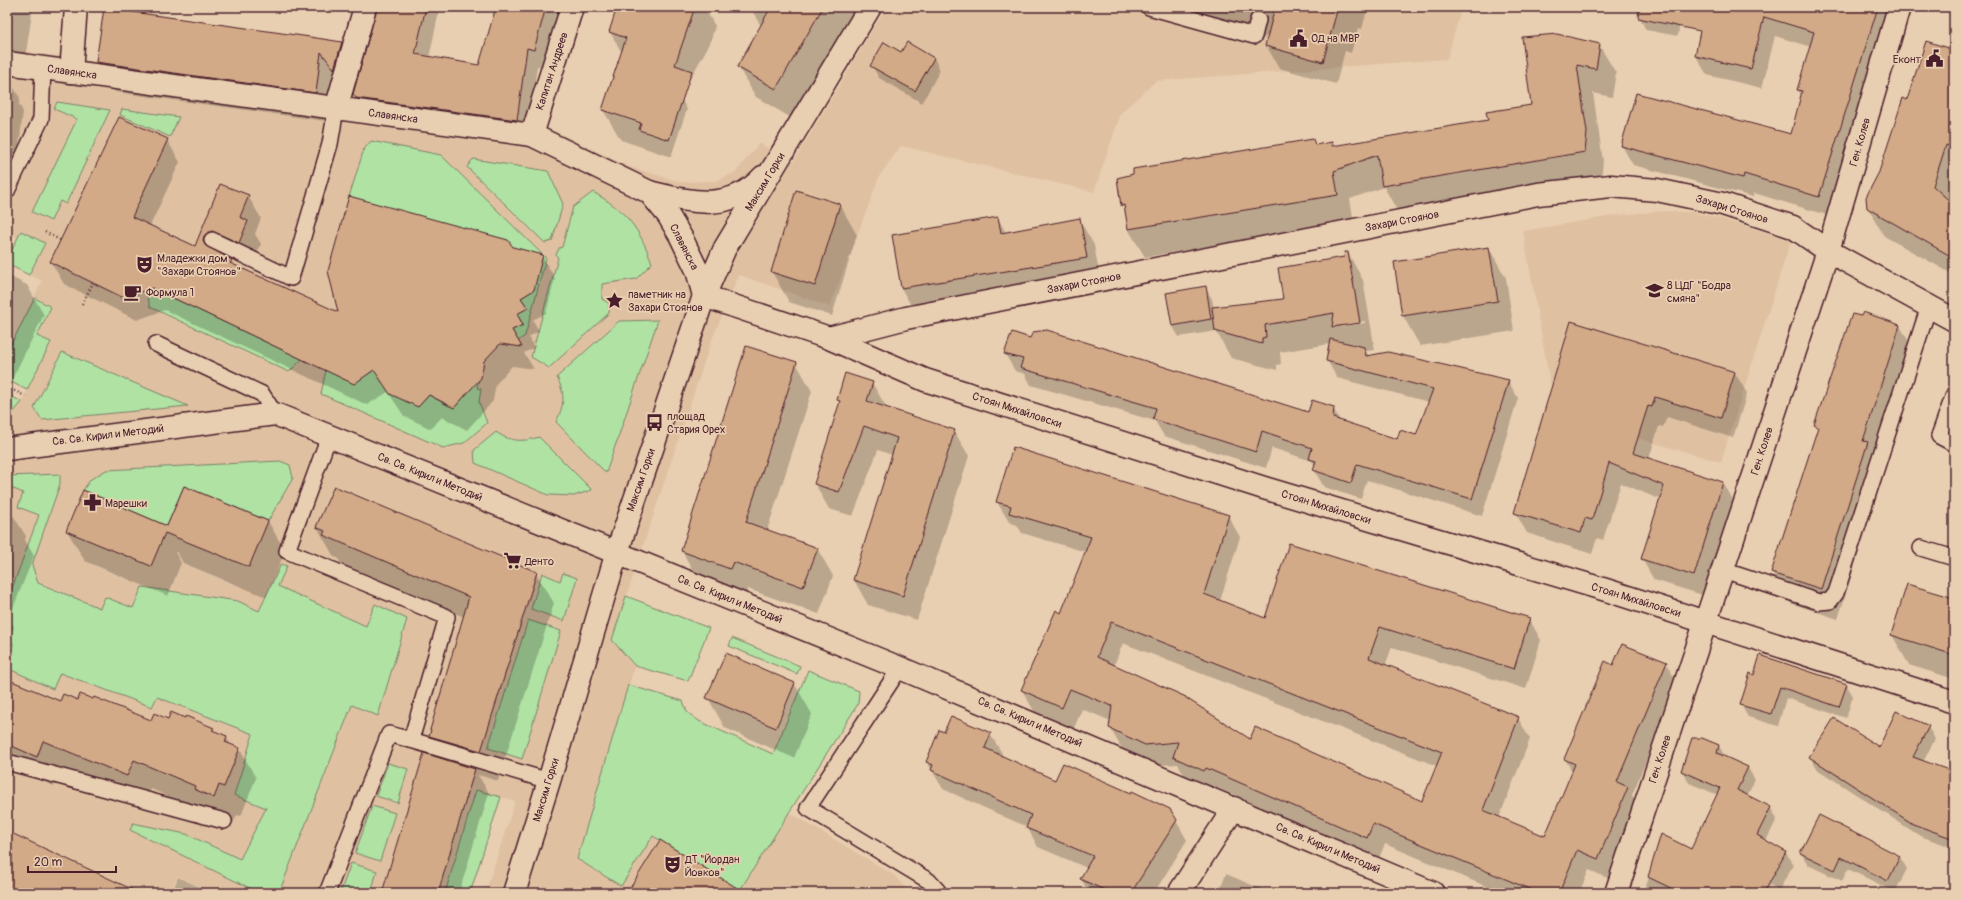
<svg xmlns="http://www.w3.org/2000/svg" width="1961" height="900" font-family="Pangolin,sans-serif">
	<rect width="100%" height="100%" fill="#e9cfb1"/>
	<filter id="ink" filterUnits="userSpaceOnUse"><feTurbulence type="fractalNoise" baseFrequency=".025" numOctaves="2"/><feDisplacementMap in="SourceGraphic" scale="8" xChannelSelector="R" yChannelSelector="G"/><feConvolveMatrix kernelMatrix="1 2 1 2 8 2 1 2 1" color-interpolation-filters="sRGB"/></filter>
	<g filter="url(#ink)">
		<g fill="#dfc1a2">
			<polygon points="886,7 1462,7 1447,59 1156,81 1121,113 1094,192 901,146 880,175 830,307 739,275 711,342 612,640 635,666 629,685 683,701 687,712 699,721 773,754 808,670 859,691 859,699 856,708 789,812 894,875 910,893 485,893 515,801 501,797 470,893 212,893 178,876 170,893 140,893 7,831 7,420 22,402 27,391 7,380 7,352 42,281 7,264 7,260 17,238 7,232 7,49 517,121 557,132 627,166 681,182 715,181 736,172 759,143 793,162"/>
			<polygon points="1663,211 1691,212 1720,218 1791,240 1721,462 1576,421 1583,394 1550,384 1523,231 1618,215"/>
		</g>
		<g fill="#afe2a3" stroke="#7c8067">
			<polygon points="57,102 110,110 66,204 60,201 51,221 32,212 77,119 54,109"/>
			<polygon points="122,109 179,117 170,137 120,115"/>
			<polygon points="371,141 441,155 546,258 525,336 518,341 512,330 523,325 517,314 527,308 521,298 532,291 509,247 348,200 364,149"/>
			<polygon points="473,159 548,171 563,204 552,241 545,243 467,167"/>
			<path d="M593 192C626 211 639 227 652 263L636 279 602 284V299L609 303V313L549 368 531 357 558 258 556 255 559 248 562 247 573 207Z"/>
			<polygon points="21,231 45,243 29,275 7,264 7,260"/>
			<polygon points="152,288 302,359 289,372 150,307 146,291"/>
			<polygon points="35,298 51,307 37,336 51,342 27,390 7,380 7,352"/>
			<path d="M658 320 606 473 556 422C565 403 565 395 557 377L619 321Z"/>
			<polygon points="62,352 188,406 42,420 34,408"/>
			<polygon points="326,370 354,383 374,370 418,407 429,395 449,406 457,405 479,379 477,388 481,389 479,402 487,423 464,443 443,448 321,394"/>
			<polygon points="7,394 22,402 12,414 7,415"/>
			<path d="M496 432C510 442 523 442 539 437L592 490 574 496 548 495 475 463 474 450Z"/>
			<polygon points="280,461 290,465 293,478 268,521 184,486 167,526 83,490 91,479 106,470"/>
			<polygon points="60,474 60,484 32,565 38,583 100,608 105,597 133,608 142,587 238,601 259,611 281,564 287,566 278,586 366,626 375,604 407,619 378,716 352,705 279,893 260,893 130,830 133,823 186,834 240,859 266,808 234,795 253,734 157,697 152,707 60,673 53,689 7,668 7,602 39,515 18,507 23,493 7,486 7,476"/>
			<polygon points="542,573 560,581 563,573 577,578 564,621 531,609"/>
			<polygon points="626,596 709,628 688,681 635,666 612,640"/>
			<polygon points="528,620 561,631 522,759 488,748"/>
			<polygon points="732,638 800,666 797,674 729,646"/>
			<polygon points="808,670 859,691 858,704 740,890 653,836 621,886 577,859 628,685 683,701 687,712 699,721 773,754"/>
			<polygon points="388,763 408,769 398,803 376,796"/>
			<polygon points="476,790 501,797 470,893 445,893"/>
			<polygon points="372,806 395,813 380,861 355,853"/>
			<polygon points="351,863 377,871 371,893 340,893"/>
		</g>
		<g fill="#0003" fill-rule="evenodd">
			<polygon points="7,7 33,7 23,72 14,72 8,78 20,98 19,104 23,112 17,164 19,168 16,191 7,189"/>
			<polygon points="356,7 440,7 429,58 480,67 497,7 561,7 544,68 537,66 527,138 365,112 353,92 352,98 338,80 333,122 115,92 97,62 341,43 360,75 377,13"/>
			<polygon points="618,7 704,7 715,26 710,43 680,97 687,109 671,157 621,140 603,110 622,53 610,32"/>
			<polygon points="750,7 861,7 793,119 756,97 738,67 761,26"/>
			<polygon points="1154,7 1368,7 1362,29 1358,28 1351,53 1345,51 1336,84 1279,68 1266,45 1269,33 1262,40 1156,10"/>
			<polygon points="1642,7 1682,7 1678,36 1646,30 1640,18"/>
			<polygon points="1734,7 1889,7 1830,216 1754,193 1753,197 1633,165 1622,146 1792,135 1802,96 1798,90 1811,47 1775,36 1762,88 1707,75 1696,56"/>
			<polygon points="1599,45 1616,73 1612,97 1593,93 1603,161 1601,180 1399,214 1384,187 1350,199 1354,223 1145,257 1128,229 1126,212 1122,205 1313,140 1316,146 1331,143 1333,147 1489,121 1533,106"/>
			<polygon points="1954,51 1954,275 1884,236 1868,208 1880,173 1908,101"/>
			<polygon points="902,53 934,58 940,70 922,103 879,78 872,66"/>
			<polygon points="167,140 180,162 150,226 196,248 221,185 248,196 261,218 255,234 261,244 252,265 225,253 221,255 231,260 234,266 339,314 512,248 542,256 555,278 546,313 533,320 539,331 529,337 534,348 524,353 534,369 512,366 496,384 493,401 467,430 442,417 431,429 404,416 388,392 367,405 165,310 137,320 64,284 51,262"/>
			<polygon points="840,205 857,235 832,316 789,302 772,272"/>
			<polygon points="998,218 1006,233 1079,219 1094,245 1101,283 916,314 901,288"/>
			<polygon points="1489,248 1506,278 1514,331 1420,346 1403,316"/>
			<path d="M1348 253 1363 280 1375 350 1366 351 1369 356 1508 381 1518 398 1482 516 1367 480 1361 499 1324 487 1314 470 1315 467 1312 461 1272 448 1266 468 1164 436 1155 421 1031 385 1025 374 1015 371 1005 354 1030 339 1309 413 1333 408 1341 422 1398 440 1417 437 1429 402 1337 378 1327 360 1330 344 1280 352 1281 364 1277 365V370L1231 358 1216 331 1179 337 1172 325 1205 287 1212 299 1214 308 1284 300 1345 258ZM1365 321V323L1340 327V325Z"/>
			<polygon points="7,275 27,285 44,315 7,389"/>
			<polygon points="1572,322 1735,373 1747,393 1733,438 1667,417 1663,427 1659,426 1649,459 1723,483 1735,503 1706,596 1654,580 1642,559 1661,500 1621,483 1603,540 1597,538 1592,554 1527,533 1515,512"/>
			<polygon points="1900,326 1917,356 1881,468 1884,473 1838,619 1790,603 1772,573 1818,430 1815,425"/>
			<polygon points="796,363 812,391 767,531 817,548 833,576 819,614 748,589 746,596 697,578 682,551"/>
			<polygon points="872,383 887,408 954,431 969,456 917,620 868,605 854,580 892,455 878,450 853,516 829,509 815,484 840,403 838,400"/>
			<path d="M997 502 1228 516 1240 537 1220 601 1266 619H1529L1541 640 1526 689 1392 647 1385 666 1518 718 1530 739 1499 818 1546 837 1573 773 1565 759 1614 666 1622 645 1666 663 1678 684 1632 795 1640 808 1610 879 1589 870 1579 893H1502L1385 844 1379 858 1218 788 1216 791 1186 778 1178 764 1158 765 1122 749 1110 728 1111 721 1082 709 1074 728 1034 711 1022 690 1062 614 1086 552 1022 533 1017 525 1009 522ZM1123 643 1437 766 1422 802 1250 740 1188 701 1186 697 1114 665Z"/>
			<polygon points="7,506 26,536 25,540 34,556 9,618 14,627 10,637 14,644 7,660"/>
			<polygon points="268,521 285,551 266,597 183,563 177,552 175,552 181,563 168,596 85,561 67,531"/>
			<polygon points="317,527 536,573 554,603 498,781 478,775 489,793 459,893 383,893 445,760 430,736 431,730 464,617 341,565 338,558 334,557"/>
			<polygon points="1954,599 1954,679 1909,665 1892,635"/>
			<polygon points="1755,676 1846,684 1853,696 1846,718 1786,698 1778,726 1748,717 1741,705"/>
			<polygon points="7,680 60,702 78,702 151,721 169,720 213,728 215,733 226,737 231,745 239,748 256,778 241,816 237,815 231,828 212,819 209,814 151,789 144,805 60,771 54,786 7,767"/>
			<polygon points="794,683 812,714 794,758 725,728 708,698"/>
			<polygon points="1928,727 1935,739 1923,762 1954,773 1954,848 1920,836 1817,769 1810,757 1879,748"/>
			<polygon points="944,734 990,734 1002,753 1001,756 1056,781 1170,810 1187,840 1154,893 1089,893 1081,879 1087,868 1038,847 1027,827 943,789 927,762"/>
			<polygon points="1719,746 1726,758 1748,768 1755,780 1747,796 1770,807 1777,819 1766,841 1786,853 1793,865 1779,890 1765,882 1759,893 1644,893 1662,835 1692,850 1718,795 1689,783 1682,771"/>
			<polygon points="1801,853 1900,857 1907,869 1895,892 1848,869 1842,881 1808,865"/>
			<polygon points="1226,874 1271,893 1219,893"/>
			<polygon points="178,877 212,893 172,893"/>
		</g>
		<g fill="#d3aa87" stroke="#4a1f2b" fill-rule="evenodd">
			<polygon points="377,7 426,7 415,54 479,65 496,7 546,7 534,50 527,48 517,120 356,98 353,94"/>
			<polygon points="617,7 695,7 675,65 692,71 669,140 639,130 641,123 602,110 626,38 609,32"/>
			<polygon points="771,7 823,7 776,89 737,67"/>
			<polygon points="1275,7 1338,7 1323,62 1265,46"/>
			<polygon points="1639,7 1878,7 1819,197 1744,174 1743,178 1621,146 1636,93 1791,134 1802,91 1797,90 1814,32 1764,17 1751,69 1695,56 1700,31 1638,18"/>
			<polygon points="104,8 310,37 342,42 334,69 321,52 316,93 238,82 96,62"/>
			<polygon points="1557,34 1600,44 1596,69 1577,65 1587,132 1585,152 1382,186 1377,155 1334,171 1338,195 1128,229 1124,205 1121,206 1117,178 1133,174 1133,169 1313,139 1315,145 1332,142 1332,146 1488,120 1486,112 1531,105 1522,37"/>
			<polygon points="1926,41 1954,50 1954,148 1946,145 1933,186 1954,205 1954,258 1867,208 1866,197 1879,172 1903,98 1907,100"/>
			<polygon points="884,42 901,52 907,42 934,58 915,91 870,66"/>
			<polygon points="119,117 168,139 132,217 195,246 220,184 249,195 240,217 248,221 239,243 212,231 204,236 203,240 205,245 232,260 230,263 338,312 328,271 349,196 508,240 513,247 543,255 534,290 521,298 528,308 517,314 523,325 512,330 522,347 500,344 484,361 481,378 454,408 429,395 418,407 390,394 374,370 354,384 152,288 124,298 50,262"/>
			<polygon points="796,190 840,204 815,286 771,272"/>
			<polygon points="998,217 1001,233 1080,218 1087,258 901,288 892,235"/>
			<polygon points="1489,247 1498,301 1402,316 1394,262"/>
			<polygon points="1345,252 1348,252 1360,323 1332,327 1334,313 1265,325 1266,337 1262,338 1262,344 1215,331 1212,307 1283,299 1278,268 1344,257"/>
			<polygon points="1206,286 1211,319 1172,326 1166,293"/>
			<polygon points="1863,312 1900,325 1863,441 1868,442 1821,589 1771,573 1818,427 1814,425 1852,314 1861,316"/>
			<polygon points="1571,321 1735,372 1721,418 1655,397 1652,407 1648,406 1633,453 1723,482 1694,576 1641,559 1664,486 1609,463 1592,520 1585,518 1581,533 1514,513"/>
			<polygon points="1047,330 1308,412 1312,400 1334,407 1333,418 1397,439 1400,430 1416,435 1433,389 1326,361 1330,339 1364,347 1366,356 1388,352 1509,380 1472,499 1357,464 1351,483 1313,470 1316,461 1309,459 1312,448 1262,431 1256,452 1153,419 1156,408 1020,368 1023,359 1004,354 1012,332 1030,338 1033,332"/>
			<polygon points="746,346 797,362 746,522 818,548 803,587 733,562 730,569 681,551"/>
			<polygon points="845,373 873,382 867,401 955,430 903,596 853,580 897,438 864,426 839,492 814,484 840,401 837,400"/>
			<path d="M1013 447 1229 515 1204 594 1265 618 1289 543 1530 618 1514 669 1380 627 1369 658 1519 717 1483 810 1545 836 1575 764 1564 759 1605 661 1613 665 1622 644 1667 662 1617 782 1628 787 1598 859 1577 850 1559 893H1539L1373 824 1367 838 1206 768 1204 771 1173 757 1178 742 1145 745 1109 728 1112 706 1070 689 1062 708 1021 690 1056 610 1061 613 1091 537 1009 513 1011 506 996 502ZM1111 622 1442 752 1422 801 1255 727 1250 739 1186 698V697L1097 657Z"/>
			<polygon points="184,486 268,521 249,567 165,533 151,566 66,531 83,490 167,526"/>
			<polygon points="334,486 537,572 481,751 429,736 431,730 430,730 469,597 323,535 325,531 316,527"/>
			<polygon points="1907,584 1954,598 1954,655 1891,635"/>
			<polygon points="726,653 795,683 776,728 706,698"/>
			<polygon points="1760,655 1847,684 1839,707 1780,687 1771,714 1740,705 1750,673 1754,675"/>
			<polygon points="7,679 60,701 63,694 78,700 80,694 93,699 94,697 151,720 154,713 168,719 171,712 185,718 186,716 214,728 212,730 227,736 225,742 240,748 224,787 219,785 214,798 194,789 195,786 134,760 127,776 43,741 37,757 7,744"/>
			<polygon points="1896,711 1929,726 1913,757 1954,772 1954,839 1913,824 1809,757 1834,718 1879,747"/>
			<polygon points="951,716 991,733 985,748 1055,780 1063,763 1131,793 1132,791 1170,809 1177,820 1131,893 1111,893 1080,879 1093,856 1026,828 1031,815 931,770 933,765 926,762 939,730 944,732"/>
			<polygon points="1692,738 1702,738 1719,745 1717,753 1748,767 1737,790 1771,807 1757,835 1786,852 1764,893 1681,893 1648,877 1661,834 1691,849 1720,788 1681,771"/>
			<polygon points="424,753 475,769 438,893 382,893"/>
			<polygon points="1819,815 1900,856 1888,881 1841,857 1835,870 1800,853"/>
			<polygon points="7,831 80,865 140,893 7,893"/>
			<polygon points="660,840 745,893 627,893"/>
		</g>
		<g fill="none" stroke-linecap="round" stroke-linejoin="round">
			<defs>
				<g id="service">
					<polyline points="1149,7 1254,36 1258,20"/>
					<polyline points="7,191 41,119 43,68"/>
					<polyline points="212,240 291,278 330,144 336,109"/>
					<polyline points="156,344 262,394 275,414"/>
					<polyline points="1954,394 1939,436 1954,444"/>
					<polyline points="1921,548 1954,558"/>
					<polyline points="1723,570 1819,602 1830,601 1836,593 1929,306"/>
					<polyline points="900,668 808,808 929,881 938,891 938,893"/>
					<polyline points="411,740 549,781"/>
					<polyline points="7,762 224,821"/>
					<polyline points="327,893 389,734 411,740 447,617 287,551 329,436"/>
				</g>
				<g id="minor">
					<polyline points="7,63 532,135 649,192 668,215 681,237 697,270 704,296 829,338 925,380 1264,488 1606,590 1954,702"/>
					<polyline points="71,72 76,7"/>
					<polyline points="336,109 365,7"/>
					<polyline points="532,135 572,7"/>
					<path d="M649 192C691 202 730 213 763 177"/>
					<polyline points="829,338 906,318 1538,194 1611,186 1657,190 1723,204 1793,227 1828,251 1954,320"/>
					<polyline points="7,449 275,414 900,668 1433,893"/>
					<polyline points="514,893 549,781 617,552 704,296 725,248 870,7"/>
					<polyline points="1179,893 1234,808"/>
					<polyline points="1616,893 1828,251 1899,7"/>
				</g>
			</defs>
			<use href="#service" stroke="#4a1f2b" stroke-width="18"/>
			<use href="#minor" stroke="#4a1f2b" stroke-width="25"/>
			<g stroke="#4a1f2b" stroke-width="2.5" stroke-dasharray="1 3" stroke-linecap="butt">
				<polyline points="45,232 60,240"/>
				<polyline points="82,304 93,283"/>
				<polyline points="7,387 25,396"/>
			</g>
			<use href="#service" stroke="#e9cfb1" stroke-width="15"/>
			<use href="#minor" stroke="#e9cfb1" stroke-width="22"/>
		</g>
	</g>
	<defs>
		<symbol id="civic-bare" viewBox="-9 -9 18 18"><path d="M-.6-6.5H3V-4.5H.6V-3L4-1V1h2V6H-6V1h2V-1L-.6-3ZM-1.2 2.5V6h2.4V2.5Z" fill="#4a1f2b" stroke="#e9cfb1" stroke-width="2.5" paint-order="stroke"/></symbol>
		<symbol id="theatre-bare" viewBox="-9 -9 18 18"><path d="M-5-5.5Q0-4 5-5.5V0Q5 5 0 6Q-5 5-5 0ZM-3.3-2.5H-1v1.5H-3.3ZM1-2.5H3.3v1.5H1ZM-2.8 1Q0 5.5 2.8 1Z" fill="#4a1f2b" stroke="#e9cfb1" stroke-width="2.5" paint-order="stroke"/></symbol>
		<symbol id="school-bare" viewBox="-9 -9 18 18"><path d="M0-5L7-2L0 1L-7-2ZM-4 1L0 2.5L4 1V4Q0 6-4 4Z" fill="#4a1f2b" stroke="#e9cfb1" stroke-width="2.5" paint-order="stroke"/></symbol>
		<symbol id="cafe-bare" viewBox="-9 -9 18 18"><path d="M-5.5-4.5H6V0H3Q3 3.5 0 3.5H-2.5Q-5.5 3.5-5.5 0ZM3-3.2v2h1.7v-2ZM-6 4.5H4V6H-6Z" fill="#4a1f2b" stroke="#e9cfb1" stroke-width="2.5" paint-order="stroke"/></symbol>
		<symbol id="sight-bare" viewBox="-9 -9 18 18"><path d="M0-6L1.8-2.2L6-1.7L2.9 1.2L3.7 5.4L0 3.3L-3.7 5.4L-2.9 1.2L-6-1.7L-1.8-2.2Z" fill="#4a1f2b" stroke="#e9cfb1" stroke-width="2.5" paint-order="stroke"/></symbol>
		<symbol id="bus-bare" viewBox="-9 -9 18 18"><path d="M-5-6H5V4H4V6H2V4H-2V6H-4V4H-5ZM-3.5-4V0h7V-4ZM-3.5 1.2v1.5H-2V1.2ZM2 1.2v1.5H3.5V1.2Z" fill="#4a1f2b" stroke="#e9cfb1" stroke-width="2.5" paint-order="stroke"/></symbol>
		<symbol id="pharmacy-bare" viewBox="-9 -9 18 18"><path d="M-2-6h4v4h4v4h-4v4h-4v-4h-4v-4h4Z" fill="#4a1f2b" stroke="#e9cfb1" stroke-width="2.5" paint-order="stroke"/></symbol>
		<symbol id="supermarket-bare" viewBox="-9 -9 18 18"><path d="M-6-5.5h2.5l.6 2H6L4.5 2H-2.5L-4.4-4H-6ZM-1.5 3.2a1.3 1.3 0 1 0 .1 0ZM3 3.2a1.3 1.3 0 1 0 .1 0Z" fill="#4a1f2b" stroke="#e9cfb1" stroke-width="2.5" paint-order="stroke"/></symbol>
	</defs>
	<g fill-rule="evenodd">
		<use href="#civic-bare" x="1286" y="26" width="25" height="25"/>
		<use href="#civic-bare" x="1922" y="46" width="25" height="25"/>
		<use href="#theatre-bare" x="132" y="252" width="25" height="25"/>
		<use href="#school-bare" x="1642" y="278" width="25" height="25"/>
		<use href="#cafe-bare" x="120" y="280" width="25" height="25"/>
		<use href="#sight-bare" x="602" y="288" width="25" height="25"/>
		<use href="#bus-bare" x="642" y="410" width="25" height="25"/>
		<use href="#pharmacy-bare" x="80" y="490" width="25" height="25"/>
		<use href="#supermarket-bare" x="500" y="548" width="25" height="25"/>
		<use href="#theatre-bare" x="660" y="852" width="25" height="25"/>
	</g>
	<g text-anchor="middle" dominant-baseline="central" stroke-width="3.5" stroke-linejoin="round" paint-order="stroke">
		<g font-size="11" fill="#4a1f2b" stroke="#e9cfb1" text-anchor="start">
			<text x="1311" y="38">ОД на МВР</text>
			<text x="1921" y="59" text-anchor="end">Еконт</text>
			<text x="157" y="258">Младежки дом<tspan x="157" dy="13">"Захари Стоянов"</tspan></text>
			<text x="1667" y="285">8 ЦДГ "Бодра<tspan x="1667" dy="13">смяна"</tspan></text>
			<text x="146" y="292">Формула 1</text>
			<text x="628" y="294">паметник на<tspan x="628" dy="13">Захари Стоянов</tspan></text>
			<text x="667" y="416">площад<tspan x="667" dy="13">Стария Орех</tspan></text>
			<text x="105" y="503">Марешки</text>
			<text x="525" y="561">Денто</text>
			<text x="685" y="859">ДТ "Йордан<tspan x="685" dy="13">Йовков"</tspan></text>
		</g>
		<g font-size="11" fill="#4a1f2b" stroke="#e9cfb1">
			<text transform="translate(552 71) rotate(-72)">Капитан Андреев</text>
			<text transform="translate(72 72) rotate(8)">Славянска</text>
			<text transform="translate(393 116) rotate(8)">Славянска</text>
			<text transform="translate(1860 142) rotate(-74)">Ген. Колев</text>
			<text transform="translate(765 182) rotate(-59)">Максим Горки</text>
			<text transform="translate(1732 209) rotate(17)">Захари Стоянов</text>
			<text transform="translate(1402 221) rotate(-11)">Захари Стоянов</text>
			<text transform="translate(684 247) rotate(63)">Славянска</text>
			<text transform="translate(1084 283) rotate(-11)">Захари Стоянов</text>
			<text transform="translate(1017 410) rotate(18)">Стоян Михайловски</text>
			<text transform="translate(108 435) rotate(-7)">Св. Св. Кирил и Методий</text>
			<text transform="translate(1762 451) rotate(-72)">Ген. Колев</text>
			<text transform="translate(430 477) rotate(22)">Св. Св. Кирил и Методий</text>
			<text transform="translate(641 480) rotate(-71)">Максим Горки</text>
			<text transform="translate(1326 507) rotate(17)">Стоян Михайловски</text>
			<text transform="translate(730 599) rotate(22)">Св. Св. Кирил и Методий</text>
			<text transform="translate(1636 600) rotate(17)">Стоян Михайловски</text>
			<text transform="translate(1030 722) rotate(23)">Св. Св. Кирил и Методий</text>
			<text transform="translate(1660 759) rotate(-72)">Ген. Колев</text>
			<text transform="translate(546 790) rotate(-73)">Максим Горки</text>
			<text transform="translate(1328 848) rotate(23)">Св. Св. Кирил и Методий</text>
		</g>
	</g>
	<rect width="1961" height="900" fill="none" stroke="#e9cfb1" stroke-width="24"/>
	<rect x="12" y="12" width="1937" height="876" fill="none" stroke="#4a1f2b" stroke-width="1.5" filter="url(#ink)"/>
	<path d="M28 866v6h88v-6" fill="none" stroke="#4a1f2b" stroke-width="2"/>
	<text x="34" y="866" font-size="12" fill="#4a1f2b" stroke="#e9cfb1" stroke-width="3" paint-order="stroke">20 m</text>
</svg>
